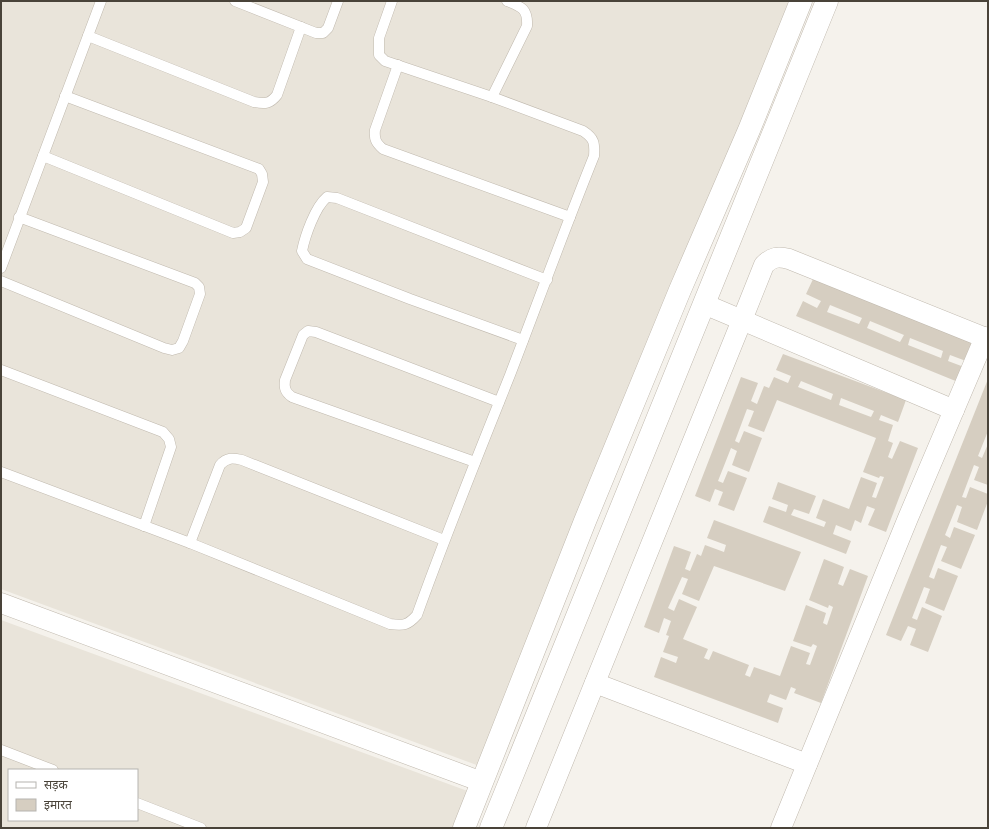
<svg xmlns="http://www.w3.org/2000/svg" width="989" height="829" font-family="Manrope,'Noto Sans Devanagari',sans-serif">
	<rect width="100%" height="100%" fill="#f5f2ec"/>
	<g fill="#e9e4da" fill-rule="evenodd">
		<polygon points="1,1 789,1 482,767 1,589"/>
		<path d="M1 620 473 793 459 828H1ZM9 770H137V820H9Z"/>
	</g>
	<g fill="#d6cec1" fill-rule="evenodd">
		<path d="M814 277 974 342 966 361 950 355 948 361 964 367 958 382 796 316 803 301 817 308 821 301 806 294ZM830 305 862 318 859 324 827 312ZM870 321 904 335 900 342 867 328ZM910 338 943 351 941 358 908 345Z"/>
		<path d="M783 354 906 400 898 422 881 415 879 420 893 425 888 441 893 443 888 457 892 459 900 441 918 448 886 532 868 525 875 509 867 506 861 523 855 520 851 531 836 525 833 534 851 541 846 554 763 522 769 506 786 512 788 505 772 499 778 482 816 496 809 514 794 509 791 515 824 527 826 522 816 518 823 499 849 509 861 477 877 483 872 497 876 498 884 477 880 476 879 478 863 472 876 438 777 400 764 432 748 426 754 411 747 409 735 441 739 443 744 431 762 438 749 472 732 465 737 451 731 448 718 481 723 483 728 471 747 478 734 511 718 505 723 492 715 489 710 502 695 496 741 377 758 383 751 401 757 404 764 386 769 388 774 377 788 383 791 376 776 370ZM801 381 833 394 831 400 798 387ZM841 398 874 411 871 417 839 405Z"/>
		<polygon points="988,379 988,431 978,456 982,458 988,444 988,485 974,480 979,467 974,465 962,497 966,498 970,487 988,494 988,501 977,530 957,522 962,507 957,505 945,535 950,538 954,527 975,535 961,569 941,561 947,547 941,545 929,577 934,579 938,568 958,576 944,611 925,603 930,589 924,587 912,618 917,620 922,607 942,616 928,652 910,645 916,629 908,626 901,641 886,635"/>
		<polygon points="714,520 801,552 785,591 714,566 699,601 682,594 688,579 682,577 668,608 674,611 679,599 697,607 683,639 708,649 704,658 709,660 713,651 749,665 745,675 750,677 754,667 780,676 791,646 810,653 806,664 810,665 817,646 813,644 811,647 793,641 806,605 826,613 823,623 827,625 833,607 829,605 828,608 809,600 824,559 844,567 838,584 843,586 850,569 868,576 821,703 794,693 796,689 791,687 786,700 770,694 767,702 783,708 778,723 654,677 661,657 676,663 678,657 663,652 669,636 666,635 671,621 664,618 659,633 644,627 674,546 691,552 685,569 690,571 697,554 701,556 705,545 724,552 726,545 707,538"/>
	</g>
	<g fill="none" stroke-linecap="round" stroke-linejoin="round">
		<defs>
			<g id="service">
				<polyline points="235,1 316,33 323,33 328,28 338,1"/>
				<path d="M88 36 254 102C265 104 270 104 277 95L301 27"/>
				<path d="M398 65 375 130C374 139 376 143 383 149L570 217"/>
				<path d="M492 97 527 26C528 9 522 7 507 1"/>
				<polyline points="43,156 233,233 240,232 246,228 263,182 262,174 259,169 65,96"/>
				<polyline points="1,268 101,1"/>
				<polyline points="1,281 164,348 172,350 179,348 183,341 200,294 199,287 195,283 19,217"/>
				<path d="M523 340 410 299 307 259 302 251C305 236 315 207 327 197L337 198 547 280"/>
				<polyline points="1,370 163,432 169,439 171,447 144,526"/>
				<path d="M475 462 292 397C285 392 284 388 285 380L303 335 308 331 316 332 499 402"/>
				<path d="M1 472 190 543 390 624C404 626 408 625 417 615 446 534 478 455 510 375 538 302 565 228 594 156 595 143 594 138 583 131L492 97 385 61 379 55V38L392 1"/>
				<path d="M190 543 220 465C227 457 233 458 242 460L444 540"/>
				<polyline points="1,750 53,770"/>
				<polyline points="137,803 201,828"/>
			</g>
			<g id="minor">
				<polyline points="704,304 954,410"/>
				<polyline points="1,603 482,782"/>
				<polyline points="595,683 807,764"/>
				<path d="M536 828 742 320 764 265C772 257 778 256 789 259L988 339"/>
				<polyline points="781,828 908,518 985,337"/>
			</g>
			<g id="tertiary">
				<polyline points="464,828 585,521 680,290 749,130 801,1"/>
				<polyline points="491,828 827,1"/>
			</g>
		</defs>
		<use href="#service" stroke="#c0b9ae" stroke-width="11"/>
		<use href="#minor" stroke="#c0b9ae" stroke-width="21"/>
		<use href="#tertiary" stroke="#c0b9ae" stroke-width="23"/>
		<use href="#service" stroke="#fff" stroke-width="10"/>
		<use href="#minor" stroke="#fff" stroke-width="20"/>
		<use href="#tertiary" stroke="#fff" stroke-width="22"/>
	</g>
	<rect width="989" height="829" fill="none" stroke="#494339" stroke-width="4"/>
	<rect x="8" y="769" width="130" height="52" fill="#ffffff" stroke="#b6b4b0"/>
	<rect x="16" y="782" width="20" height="6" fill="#ffffff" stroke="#b6b4b0"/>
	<text x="44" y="789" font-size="12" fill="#494339">सड़क</text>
	<rect x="16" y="799" width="20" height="12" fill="#d6cec1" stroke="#b6b4b0"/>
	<text x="44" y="809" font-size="12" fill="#494339">इमारत</text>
</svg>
